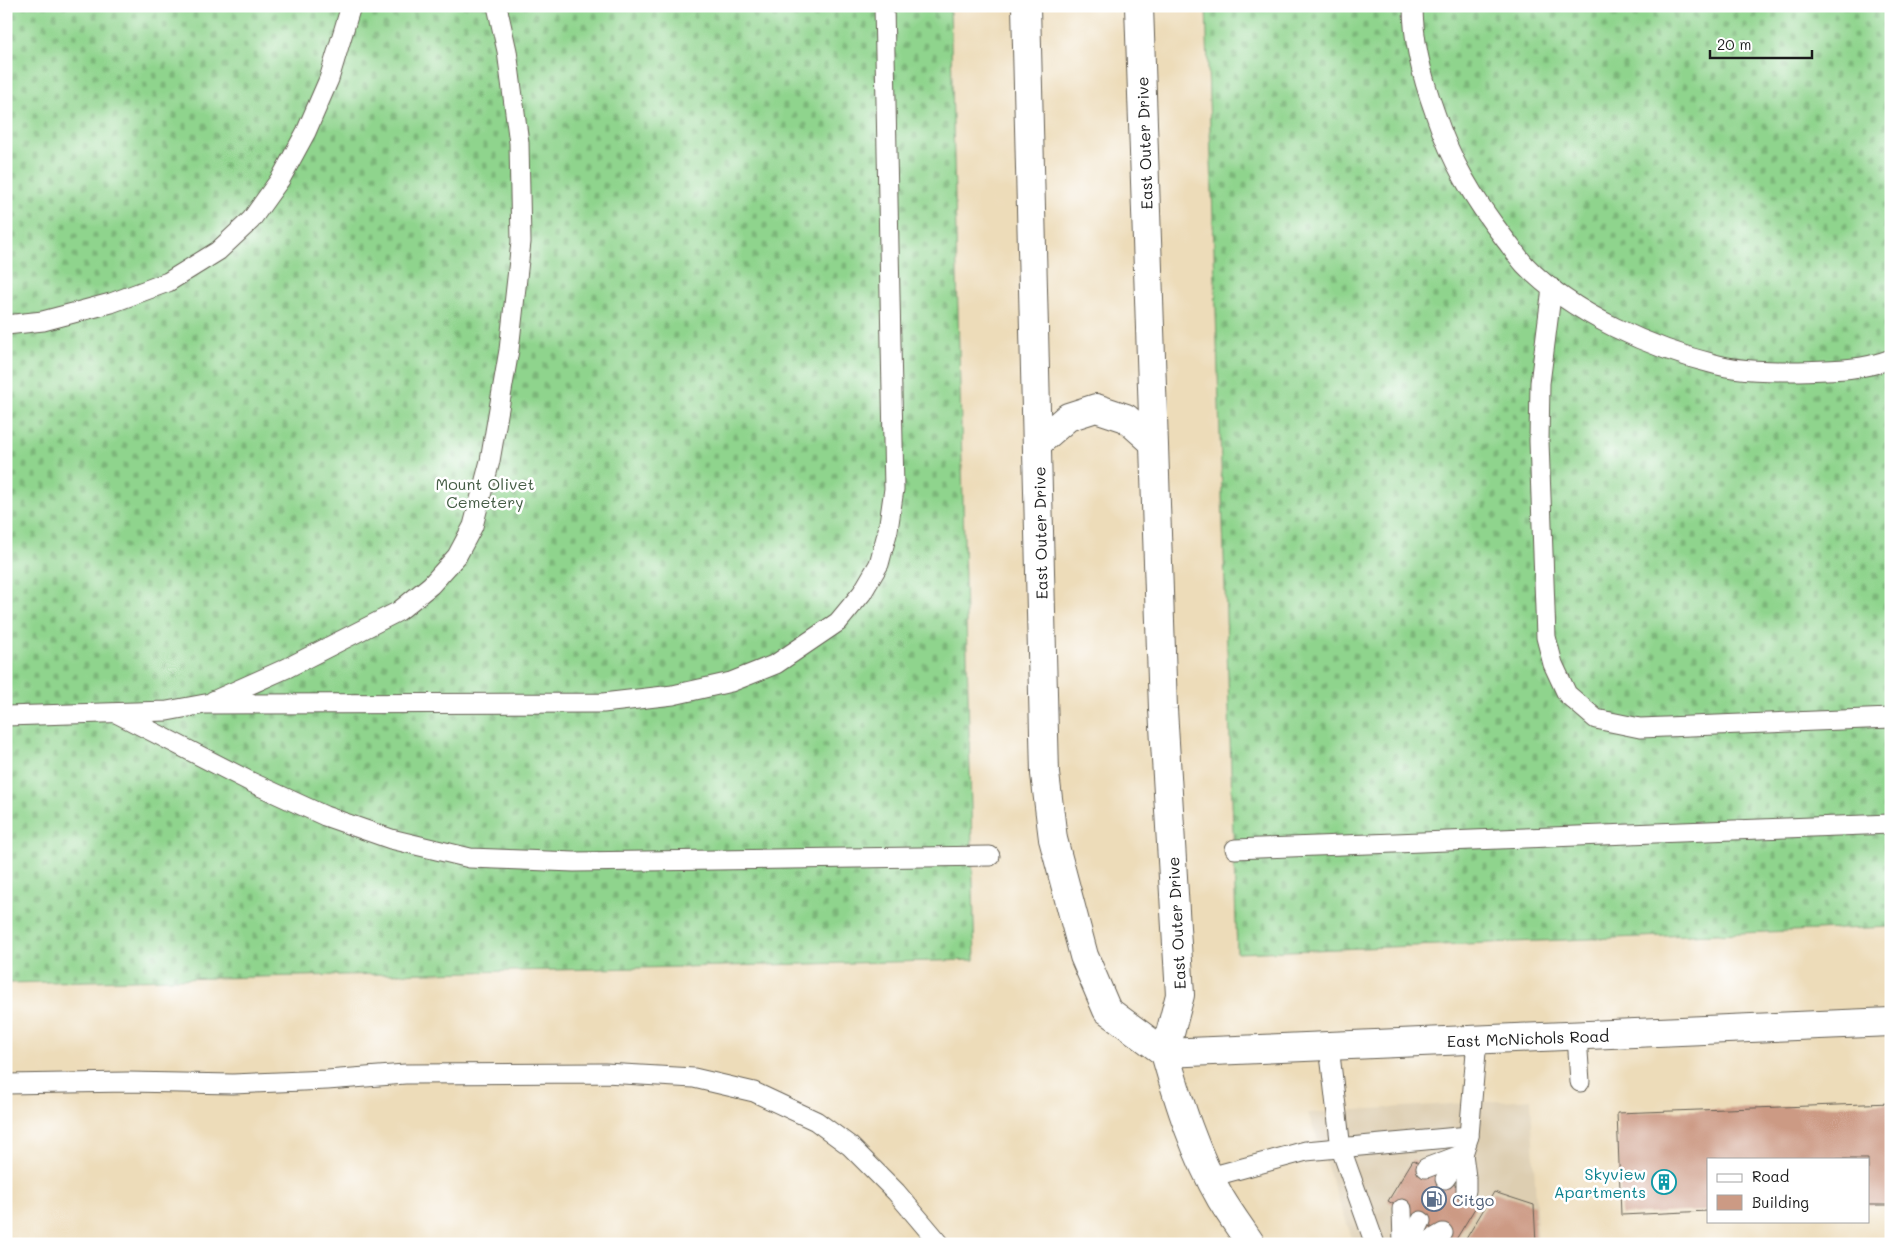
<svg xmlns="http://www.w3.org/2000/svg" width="1897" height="1250" font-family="Mali,sans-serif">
	<defs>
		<pattern id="cemetery-stones" width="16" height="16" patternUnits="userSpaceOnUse" patternTransform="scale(1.25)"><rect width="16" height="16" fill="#8fd48d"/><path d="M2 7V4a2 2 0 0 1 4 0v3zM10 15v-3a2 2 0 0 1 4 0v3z" fill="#7bb579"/></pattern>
	</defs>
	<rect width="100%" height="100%" fill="#fff"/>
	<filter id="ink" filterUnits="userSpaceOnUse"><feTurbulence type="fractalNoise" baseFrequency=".02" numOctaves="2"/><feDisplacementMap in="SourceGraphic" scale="10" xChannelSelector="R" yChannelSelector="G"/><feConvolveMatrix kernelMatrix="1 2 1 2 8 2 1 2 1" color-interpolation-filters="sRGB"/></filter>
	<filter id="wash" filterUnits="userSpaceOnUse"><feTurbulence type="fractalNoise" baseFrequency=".0096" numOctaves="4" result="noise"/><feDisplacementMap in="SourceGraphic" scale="20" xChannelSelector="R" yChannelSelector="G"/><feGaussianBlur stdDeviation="1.12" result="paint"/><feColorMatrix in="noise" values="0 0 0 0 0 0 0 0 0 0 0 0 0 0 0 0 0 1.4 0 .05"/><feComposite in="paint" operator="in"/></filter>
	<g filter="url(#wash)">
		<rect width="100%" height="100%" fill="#eddcb9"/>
		<polygon fill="#ddceb1" points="1531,1099 1538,1244 1354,1244 1308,1113"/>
		<g fill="url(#cemetery-stones)" stroke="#567854">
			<polygon points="6,6 950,6 975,960 6,983"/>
			<polygon points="1206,6 1891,6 1891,927 1237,953"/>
		</g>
		<g id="blocks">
			<g fill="#cc9a84">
				<polygon points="1891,1103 1891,1205 1868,1205 1868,1159 1708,1159 1708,1211 1621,1215 1617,1113"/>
				<polygon points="1413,1160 1480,1200 1455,1241 1388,1201"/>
				<polygon points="1494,1192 1534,1205 1536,1244 1463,1244"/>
			</g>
		</g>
	</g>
	<g filter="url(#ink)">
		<use href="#blocks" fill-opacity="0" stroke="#655f53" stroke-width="1"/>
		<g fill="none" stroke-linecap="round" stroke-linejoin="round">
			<defs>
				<g id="service">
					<path d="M1413 6C1413 42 1423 80 1435 113 1451 161 1473 198 1504 238 1511 247 1518 257 1525 265 1572 314 1653 349 1718 365 1742 371 1769 371 1794 371 1826 370 1860 371 1891 359"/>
					<polyline points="1552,288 1540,383 1539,441 1546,637 1553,664 1567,694 1596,719 1640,728 1891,718"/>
					<polyline points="6,325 43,321 111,303 168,282 218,251 251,220 281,178 306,132 329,79 351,6"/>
					<polyline points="213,701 287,668 399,611 431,585 457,556 473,526 490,461 509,350 521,242 519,143 507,51 497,6"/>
					<polyline points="118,714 253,783 325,816 391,839 470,858 574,862 990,856"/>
					<polyline points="6,716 167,711 205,704 603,703 673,695 731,682 776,664 838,622 862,593 879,564 888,530 894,489 884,6"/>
					<polyline points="1235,849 1891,824"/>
					<polyline points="1577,1036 1580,1082"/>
					<polyline points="1329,1046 1341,1149 1375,1244"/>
					<polyline points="6,1084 128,1082 233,1084 327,1080 405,1074 605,1073 694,1078 754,1092 816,1121 850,1146 896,1192 940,1244"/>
					<polyline points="1426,1168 1463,1154 1466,1177 1466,1191"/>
					<polyline points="1210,1177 1306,1151 1469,1136"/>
					<polyline points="1445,1179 1463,1154 1469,1136 1477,1040"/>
					<polyline points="1402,1209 1403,1244"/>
					<polyline points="1410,1244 1421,1221"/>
					<polyline points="1424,1244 1443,1233"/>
				</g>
				<polyline id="tertiary" points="1165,1053 1891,1022"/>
				<g id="secondary">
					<polyline points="1026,6 1045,774 1053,839 1084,956 1107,1010 1165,1053"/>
					<polyline points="1139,6 1163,709 1180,995 1165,1053"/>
					<polyline points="1038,443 1068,417 1096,408 1126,418 1153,442"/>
					<path d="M1165 1053C1179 1103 1195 1154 1221 1199 1230 1214 1241 1229 1251 1244"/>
				</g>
			</defs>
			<use href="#service" stroke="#655f53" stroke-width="21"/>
			<use href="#tertiary" stroke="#655f53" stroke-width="30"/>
			<use href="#secondary" stroke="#655f53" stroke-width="30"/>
			<use href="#service" stroke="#fff" stroke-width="19"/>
			<use href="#tertiary" stroke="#fff" stroke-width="28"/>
			<use href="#secondary" stroke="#fff" stroke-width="28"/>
		</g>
	</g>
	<defs>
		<symbol id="building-ring" viewBox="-11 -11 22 22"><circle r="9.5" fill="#fff" stroke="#0f9aa8" stroke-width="1.5"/><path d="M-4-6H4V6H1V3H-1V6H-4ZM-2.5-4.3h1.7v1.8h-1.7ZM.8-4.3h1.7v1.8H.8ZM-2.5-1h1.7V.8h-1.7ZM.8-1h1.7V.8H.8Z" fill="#0f9aa8"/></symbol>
		<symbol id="fuel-ring" viewBox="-11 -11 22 22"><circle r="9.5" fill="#fff" stroke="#5c6f8a" stroke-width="1.5"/><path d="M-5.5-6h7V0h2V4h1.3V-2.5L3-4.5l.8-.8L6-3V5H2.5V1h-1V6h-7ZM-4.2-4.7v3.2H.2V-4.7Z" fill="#5c6f8a"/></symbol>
	</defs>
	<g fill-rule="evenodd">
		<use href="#building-ring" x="1650" y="1168" width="28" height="28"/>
		<use href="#fuel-ring" x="1420" y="1185" width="28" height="28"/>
	</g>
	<g text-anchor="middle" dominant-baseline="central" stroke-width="5" stroke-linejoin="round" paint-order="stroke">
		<g font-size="16" fill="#1c1c1c" stroke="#fff">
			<text transform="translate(1144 143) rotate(-92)">East Outer Drive</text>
			<text transform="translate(1040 533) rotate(-91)">East Outer Drive</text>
			<text transform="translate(1176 923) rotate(-93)">East Outer Drive</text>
			<text transform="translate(1528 1038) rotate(-2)">East McNichols Road</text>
		</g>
		<g font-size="16" fill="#445c44" stroke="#fff">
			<text x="485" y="483">Mount Olivet<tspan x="485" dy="18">Cemetery</tspan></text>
		</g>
		<g font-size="16" fill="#0d838f" stroke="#fff" text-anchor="end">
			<text x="1646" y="1173">Skyview<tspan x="1646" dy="18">Apartments</tspan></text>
		</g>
		<g font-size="16" fill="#4e5e75" stroke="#fff" text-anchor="start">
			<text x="1452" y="1199">Citgo</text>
		</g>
	</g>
	<rect width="1897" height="1250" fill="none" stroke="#fff" stroke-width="25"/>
	<rect x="1707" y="1158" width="162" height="65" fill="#ffffff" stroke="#a4a4a4"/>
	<rect x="1717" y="1174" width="25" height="8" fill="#ffffff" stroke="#a4a4a4"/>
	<text x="1752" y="1182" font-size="15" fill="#1c1c1c">Road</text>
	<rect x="1717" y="1195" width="25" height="15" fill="#cc9a84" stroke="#a4a4a4"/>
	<text x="1752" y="1208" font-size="15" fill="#1c1c1c">Building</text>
	<path d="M1710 50v8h102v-8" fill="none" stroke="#1c1c1c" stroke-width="2.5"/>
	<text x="1717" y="50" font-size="15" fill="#1c1c1c" stroke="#ffffff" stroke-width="4" paint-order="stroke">20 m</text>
</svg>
